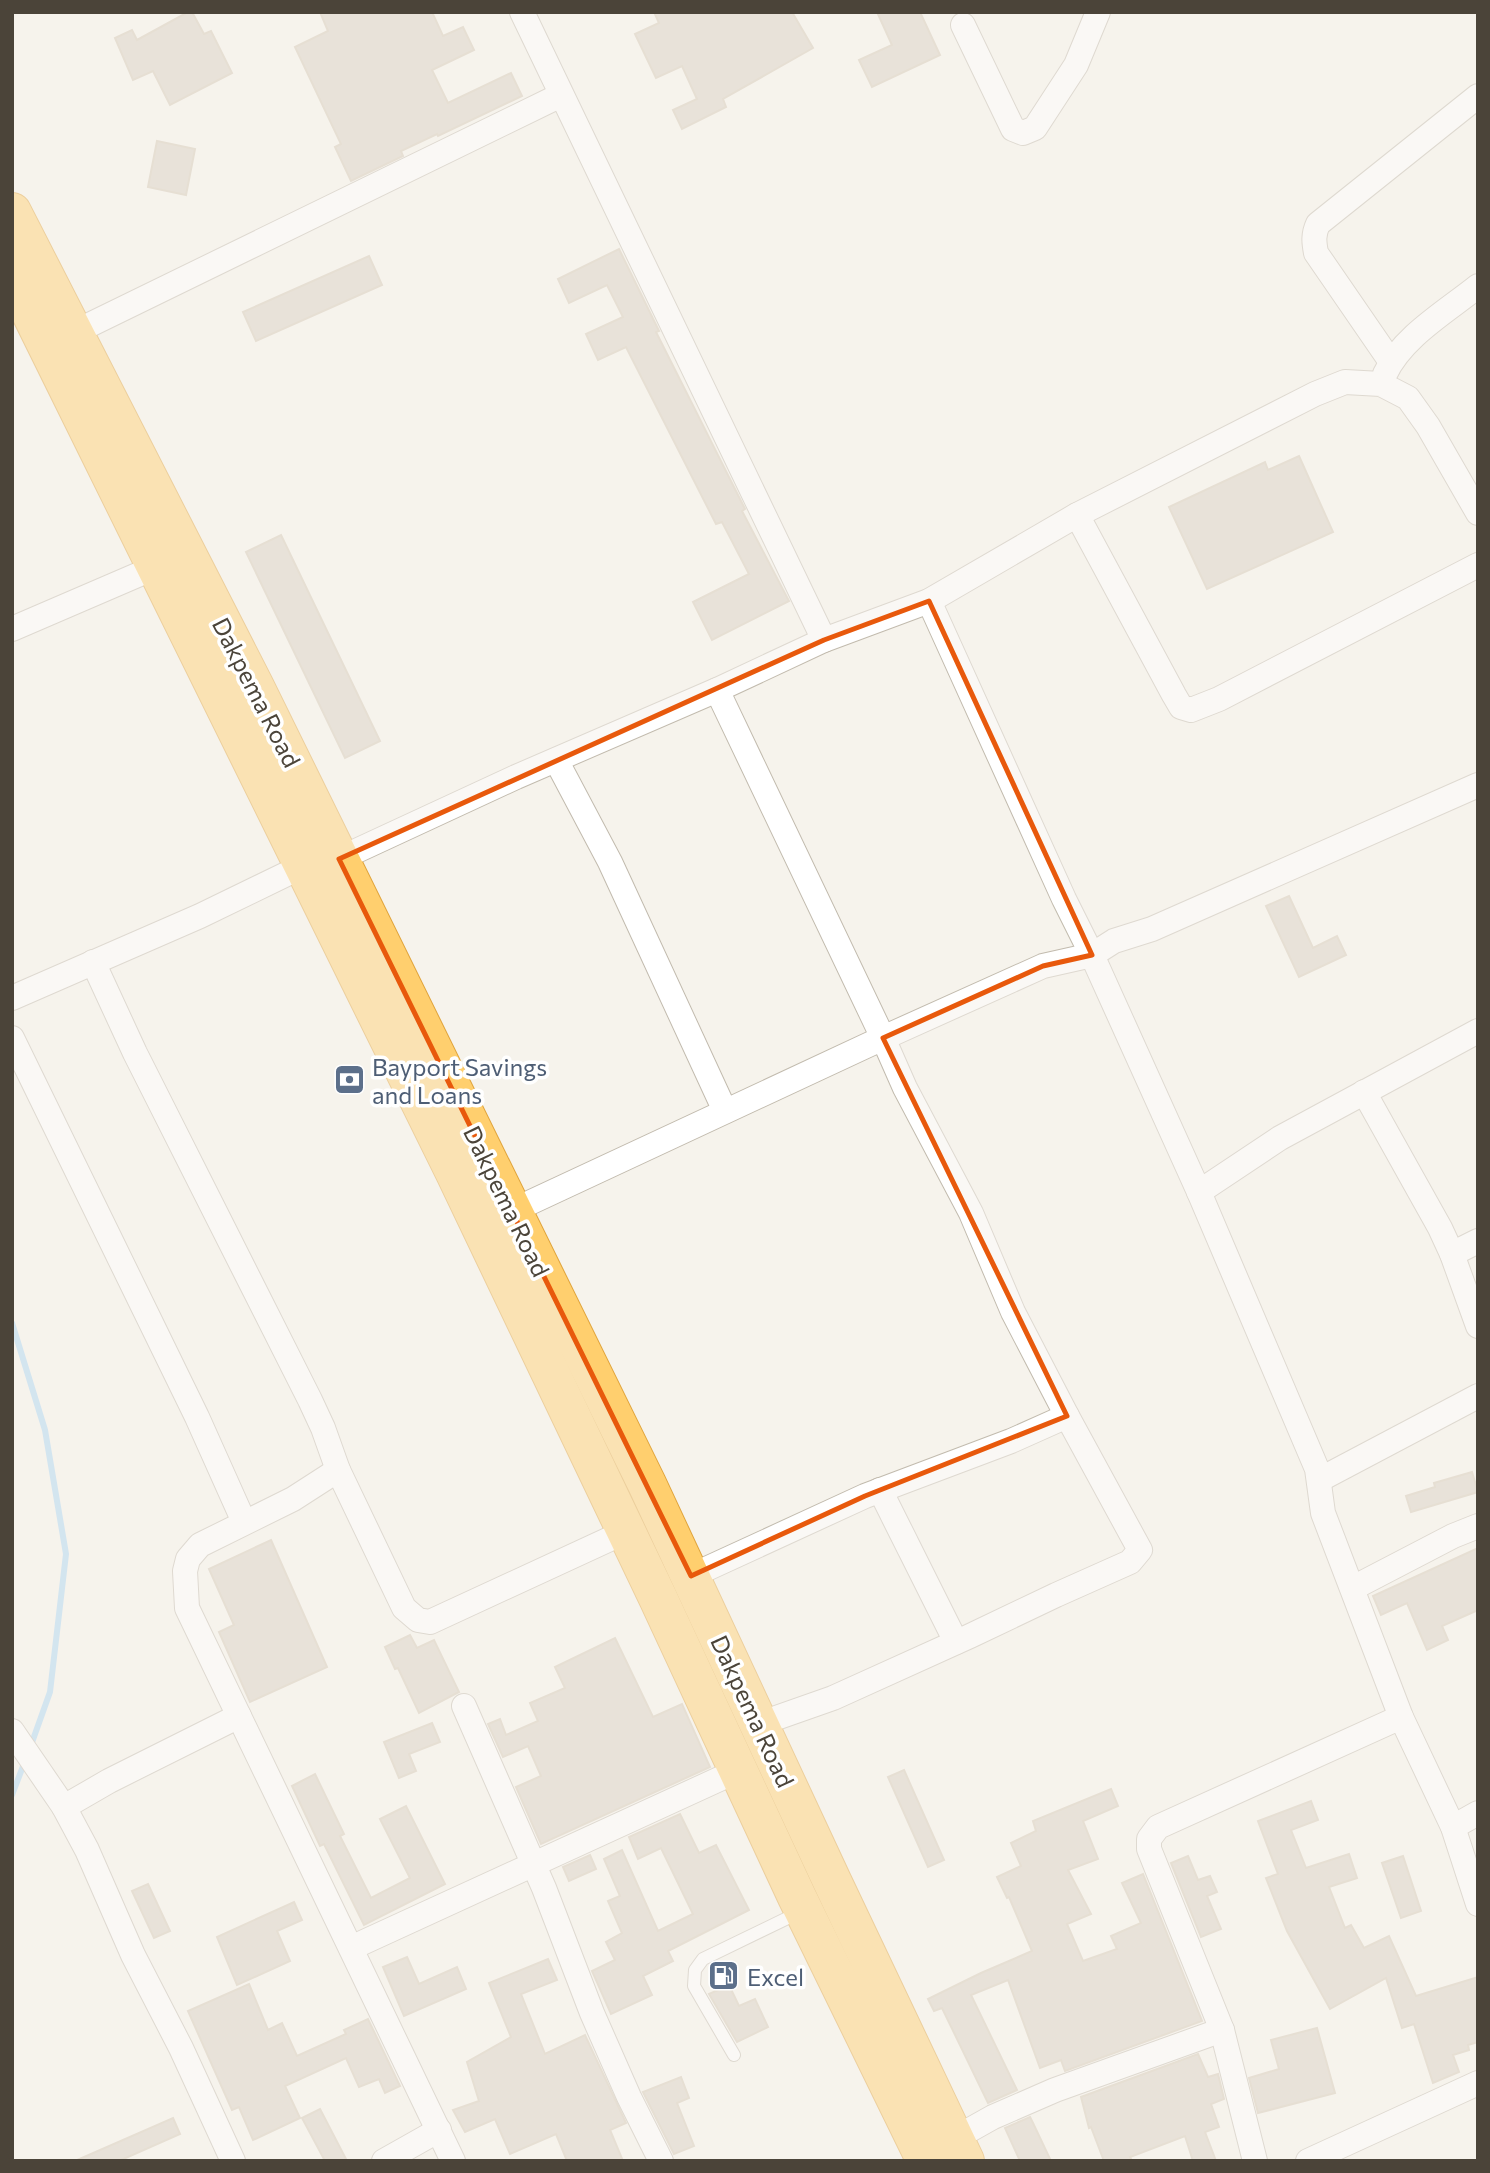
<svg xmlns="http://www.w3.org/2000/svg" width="1490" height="2173" font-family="Commissioner,sans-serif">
	<rect width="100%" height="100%" fill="#f6f3ec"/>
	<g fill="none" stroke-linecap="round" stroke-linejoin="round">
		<g stroke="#a9d4f2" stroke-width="6">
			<polyline points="12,1323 45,1430 66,1554 50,1692 30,1748"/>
			<polyline points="12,1795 25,1761"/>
		</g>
	</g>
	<g fill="#d8cfc1" stroke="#d3c7b4" stroke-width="2">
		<polygon points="188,12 192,12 204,34 211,31 232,73 170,105 153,71 133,80 115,38 132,30 137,40"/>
		<polygon points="320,12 432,12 443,36 463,27 474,50 432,70 448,103 511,73 522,96 438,136 437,134 401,151 403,156 351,181 335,147 341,144 295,47 328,31"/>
		<polygon points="654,12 792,12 813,48 723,99 726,107 682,129 673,110 697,99 682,66 656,78 635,34 659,23"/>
		<polygon points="877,12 920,12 940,55 872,87 859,60 892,45"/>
		<polygon points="157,141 195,149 186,195 148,187"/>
		<polygon points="619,249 659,331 656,332 745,509 742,511 789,601 712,640 693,602 749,574 722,522 716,524 626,347 598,360 586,334 623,317 607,285 569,303 558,279"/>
		<polygon points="369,256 382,285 256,341 243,312"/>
		<polygon points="1299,456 1333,532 1207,589 1169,507 1265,462 1268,470"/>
		<polygon points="281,535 380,741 345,758 246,552"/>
		<polygon points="1289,896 1313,948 1337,936 1346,955 1299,977 1266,906"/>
		<polygon points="1472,1472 1478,1492 1411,1512 1406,1496 1435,1487 1434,1483"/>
		<polygon points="271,1540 327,1667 250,1702 219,1632 234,1625 209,1569"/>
		<polygon points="1478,1548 1478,1610 1442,1626 1448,1640 1427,1650 1407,1603 1381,1615 1373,1596"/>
		<polygon points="410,1635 417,1648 434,1640 459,1692 419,1713 398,1668 395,1669 385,1647"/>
		<polygon points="615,1638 653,1717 682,1704 710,1767 541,1844 516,1787 541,1776 528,1746 503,1757 488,1724 500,1719 506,1735 538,1721 530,1703 565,1688 555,1667"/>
		<polygon points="432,1723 440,1742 409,1754 416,1771 399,1778 384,1742"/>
		<polygon points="904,1770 944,1860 928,1867 888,1777"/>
		<polygon points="315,1774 344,1834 340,1836 371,1898 410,1878 380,1819 406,1806 445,1884 364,1925 324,1844 320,1846 292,1786"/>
		<polygon points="1111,1789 1118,1806 1083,1821 1098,1859 1068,1870 1091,1914 1067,1924 1083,1961 1117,1949 1111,1936 1141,1923 1122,1883 1143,1874 1202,2021 1065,2071 1061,2060 1040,2068 1008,1980 971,1995 1017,2090 988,2103 942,2008 934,2011 928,1999 981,1973 1032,1951 1009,1897 1007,1898 997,1877 1021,1866 1011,1843 1036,1831 1033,1821"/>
		<polygon points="1311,1801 1318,1820 1291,1830 1306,1868 1349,1854 1357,1878 1329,1887 1345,1928 1351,1925 1364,1948 1389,1936 1416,1996 1478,1977 1478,2042 1468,2045 1469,2050 1453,2055 1459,2072 1433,2083 1414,2024 1402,2028 1386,1978 1330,2009 1287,1931 1266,1878 1278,1874 1258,1821"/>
		<polygon points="680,1814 699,1853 716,1845 749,1910 668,1951 673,1961 643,1976 652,1995 611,2014 592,1971 615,1960 606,1942 622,1933 608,1901 620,1896 604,1859 622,1850 658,1931 693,1914 661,1848 638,1859 629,1837"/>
		<polygon points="590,1855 596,1869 569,1881 563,1867"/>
		<polygon points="1188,1856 1198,1880 1210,1876 1217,1892 1207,1896 1221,1929 1201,1937 1171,1863"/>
		<polygon points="1403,1856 1421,1911 1401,1918 1382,1863"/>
		<polygon points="148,1884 170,1931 154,1938 132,1891"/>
		<polygon points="294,1902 302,1920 277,1931 290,1961 237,1985 217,1937"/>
		<polygon points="407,1957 419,1984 457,1967 466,1989 404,2016 383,1967"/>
		<polygon points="548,1959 557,1980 521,1994 545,2054 585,2035 626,2123 610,2130 623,2161 567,2161 556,2134 510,2154 495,2119 465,2132 453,2110 479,2101 467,2062 511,2037 489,1983"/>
		<polygon points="249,1984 268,2030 282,2023 297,2056 346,2034 344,2030 368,2019 400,2086 385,2093 379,2079 359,2087 346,2058 285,2086 300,2118 253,2140 239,2107 232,2110 188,2011"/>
		<polygon points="729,1985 739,2006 755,1999 768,2027 737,2042 709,1994"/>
		<polygon points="1317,2028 1335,2093 1258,2113 1249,2078 1279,2069 1271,2040"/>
		<polygon points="1198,2054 1208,2077 1218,2074 1224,2099 1211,2104 1219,2127 1205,2132 1216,2161 1193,2161 1185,2136 1130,2157 1132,2161 1104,2161 1091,2127 1089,2128 1081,2097"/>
		<polygon points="681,2077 689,2098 677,2103 694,2146 674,2154 643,2092"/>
		<polygon points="320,2109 347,2161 325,2161 302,2118"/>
		<polygon points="1030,2117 1033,2123 1051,2161 1020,2161 1005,2128"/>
		<polygon points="173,2118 180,2134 119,2161 75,2161"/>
	</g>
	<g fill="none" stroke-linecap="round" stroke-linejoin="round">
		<defs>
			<polyline id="lane" points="734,2055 694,1986 695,1970 703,1959 800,1912"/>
			<g id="street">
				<polyline points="522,12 824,640"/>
				<polyline points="963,25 1013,129 1023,133 1035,128 1076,65 1098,12"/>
				<polyline points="73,333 561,95"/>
				<path d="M1391 362 1316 253C1314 242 1313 235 1318 224L1478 96"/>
				<path d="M1385 374C1402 337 1447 311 1478 286"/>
				<polyline points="1077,515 1174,695 1181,707 1191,710 1219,699 1478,565"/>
				<polyline points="929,601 1064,899 1092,955 1199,1192 1317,1469 1323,1513 1401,1717 1453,1827 1478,1904"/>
				<polyline points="12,629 156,567"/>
				<polyline points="717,690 883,1038 905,1088 971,1213 1013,1312 1067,1416 1140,1550 1130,1562 1056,1595 970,1636 833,1698 759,1724"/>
				<polyline points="556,760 610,862 725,1111"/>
				<polyline points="339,859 516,777 717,690 824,640 929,601 1077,515 1315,394 1345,382 1381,384 1408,398 1428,426 1478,513"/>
				<polyline points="93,962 135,1053 310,1400 323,1428 338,1470 404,1608 418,1620 430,1622 627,1531"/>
				<polyline points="12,998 200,916 303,866"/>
				<polyline points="12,1038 197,1417 244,1522"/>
				<polyline points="1364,1092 1440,1228 1452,1254 1478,1326"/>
				<polyline points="1199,1192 1280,1138 1478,1031"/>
				<polyline points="512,1211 883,1038 1043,966 1092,955 1114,941 1152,929 1478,785"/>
				<polyline points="1452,1254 1478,1241"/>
				<polyline points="338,1470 293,1499 200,1545 188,1559 185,1571 187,1608 453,2161"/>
				<polyline points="1319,1480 1478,1396"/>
				<polyline points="880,1490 956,1642"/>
				<polyline points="691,1576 865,1496 1011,1441 1067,1416"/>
				<polyline points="1353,1588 1453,1536 1478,1526"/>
				<polyline points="464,1706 544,1888 592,2013 629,2097 661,2161"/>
				<polyline points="12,1731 64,1807"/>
				<polyline points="1453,1827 1478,1813"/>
				<polyline points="351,1948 739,1770"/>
				<polyline points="943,2145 993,2117 1055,2090 1222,2030"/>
				<polyline points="233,2161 181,2048 133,1955 87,1850 64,1807 109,1781 239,1716"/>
				<polyline points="384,2161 439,2130"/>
				<polyline points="1255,2161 1222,2030 1149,1849 1149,1839 1158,1827 1401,1717"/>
				<polyline points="1308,2161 1478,2083"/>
			</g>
			<g id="highway">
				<polyline points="12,212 255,687 647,1484 832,1881 965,2161"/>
				<polyline points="12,275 455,1173 658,1598 797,1897 926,2161"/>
			</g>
		</defs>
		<use href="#lane" stroke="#c2bbae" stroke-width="14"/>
		<use href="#street" stroke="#c2bbae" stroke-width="26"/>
		<use href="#highway" stroke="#e0a43c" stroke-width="40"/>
		<use href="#lane" stroke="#fff" stroke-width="12"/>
		<use href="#street" stroke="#fff" stroke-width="24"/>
		<use href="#highway" stroke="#ffcf6e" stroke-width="38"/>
	</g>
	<path d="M0 0H1490V2173H0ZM929 601 1092 955 1043 966 883 1038 1067 1416 865 1496 691 1576 339 859 824 640Z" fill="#f6f3ec" fill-opacity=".55" fill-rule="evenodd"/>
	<path fill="none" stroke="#e8590c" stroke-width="5" stroke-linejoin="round" d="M929 601 1092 955 1043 966 883 1038 1067 1416 865 1496 691 1576 339 859 824 640Z"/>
	<defs>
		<symbol id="bank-square" viewBox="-11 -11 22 22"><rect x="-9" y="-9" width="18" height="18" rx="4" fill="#5c6f8a" stroke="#fff"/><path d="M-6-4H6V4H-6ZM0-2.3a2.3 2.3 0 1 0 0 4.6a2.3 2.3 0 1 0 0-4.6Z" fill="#fff"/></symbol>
		<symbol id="fuel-square" viewBox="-11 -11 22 22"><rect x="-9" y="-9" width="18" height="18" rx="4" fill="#5c6f8a" stroke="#fff"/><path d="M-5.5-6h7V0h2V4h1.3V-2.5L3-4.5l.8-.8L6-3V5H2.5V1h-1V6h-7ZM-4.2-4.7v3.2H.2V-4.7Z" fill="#fff"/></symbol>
	</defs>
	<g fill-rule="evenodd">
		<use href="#bank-square" x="332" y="1062" width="35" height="35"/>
		<use href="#fuel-square" x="706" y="1958" width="35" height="35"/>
	</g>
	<g text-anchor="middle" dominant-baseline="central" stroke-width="7" stroke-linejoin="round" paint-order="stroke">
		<g font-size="24" fill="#4b4439" stroke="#fff">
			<text transform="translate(257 692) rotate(63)">Dakpema Road</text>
			<text transform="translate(507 1201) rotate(64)">Dakpema Road</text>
			<text transform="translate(753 1711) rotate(65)">Dakpema Road</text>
		</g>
		<g font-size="24" fill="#4e5e75" stroke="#fff" text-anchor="start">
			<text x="372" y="1066">Bayport Savings<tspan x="372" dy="28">and Loans</tspan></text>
			<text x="747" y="1976">Excel</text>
		</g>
	</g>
	<rect width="1490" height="2173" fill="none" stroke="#4b4439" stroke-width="28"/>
</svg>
